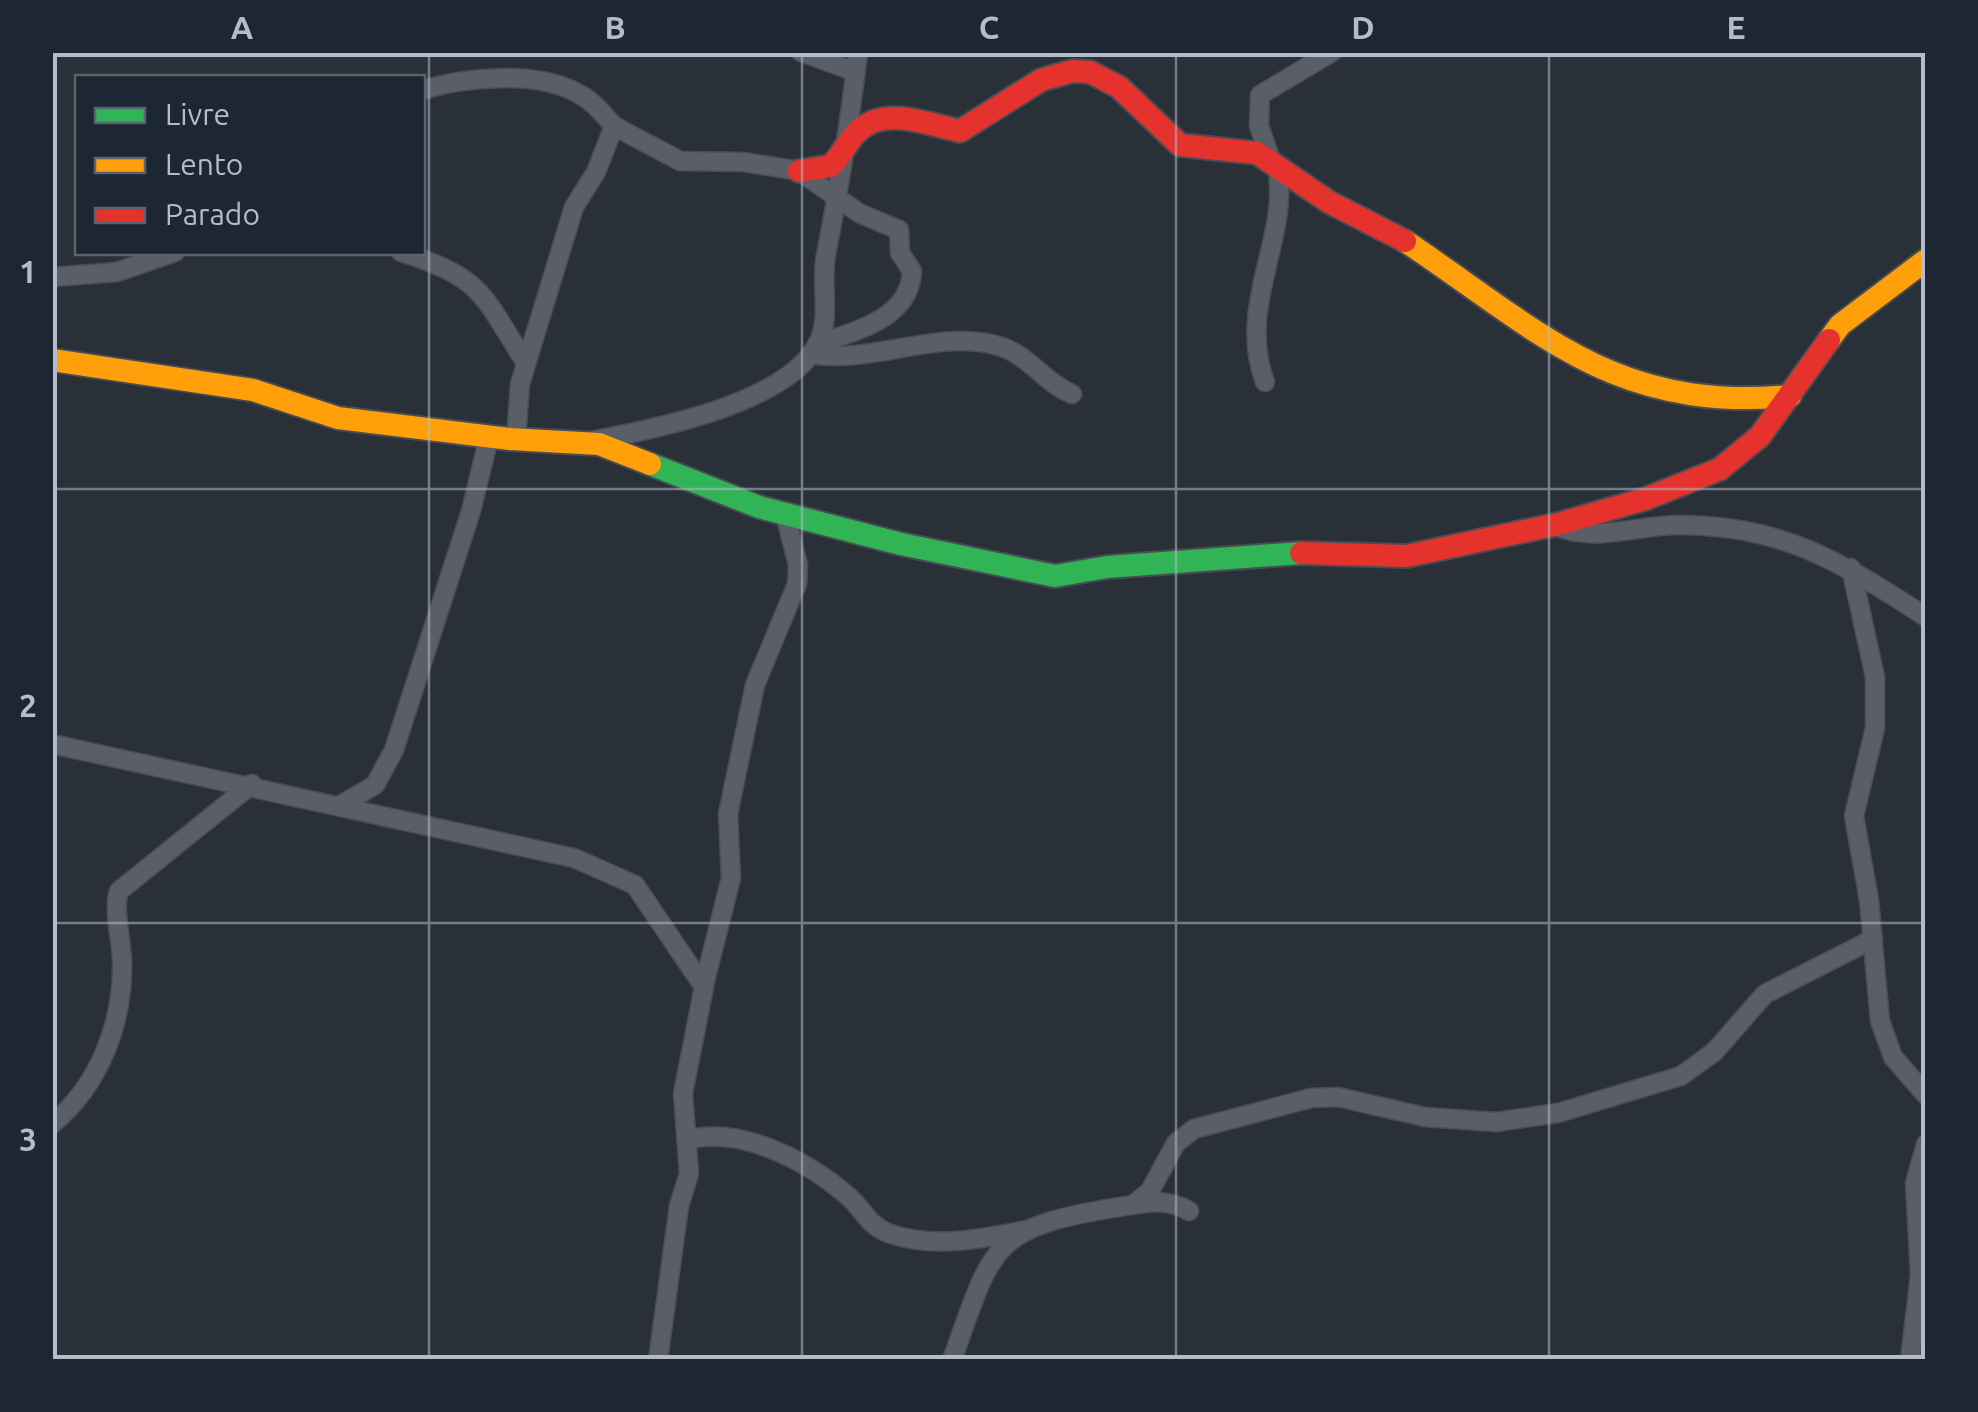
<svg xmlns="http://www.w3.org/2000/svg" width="1978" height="1412" font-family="Ubuntu,sans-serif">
	<rect width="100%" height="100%" fill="#2a3038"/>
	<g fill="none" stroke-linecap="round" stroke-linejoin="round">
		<defs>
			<g id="street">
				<polyline points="801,52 856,72"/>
				<path d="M422 90C466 77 537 70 579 94 593 101 603 114 614 126"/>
				<polyline points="1271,160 1259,126 1260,95 1332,52"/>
				<path d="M401 252C484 278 482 295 526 363"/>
				<polyline points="52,277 117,272 175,252"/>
				<path d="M810 354C873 365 940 327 1002 347 1029 356 1045 383 1072 394"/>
				<path d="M1265 382C1236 305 1291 237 1277 165"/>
				<path d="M516 439 520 384 574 207 596 172 614 126 680 161 744 162 799 171 859 213 899 230 900 253 912 271C910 319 856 330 817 345"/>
				<path d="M591 441C654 429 783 405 817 345 832 319 820 284 826 255 839 188 850 121 858 52"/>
				<path d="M1552 525C1598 544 1633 525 1679 525 1784 525 1842 563 1926 617"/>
				<polyline points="1851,568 1875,677 1875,728 1854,816 1869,900 1880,1021 1893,1057 1926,1095"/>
				<polyline points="52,744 574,858 635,885 704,987 683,1093 689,1174 679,1206 658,1360"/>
				<polyline points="339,806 375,785 394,750 471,511 489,437"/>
				<polyline points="704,985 731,878 728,814 755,685 797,584 798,565 785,514"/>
				<path d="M52 1124C100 1085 124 1021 122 959 121 938 113 910 119 891L252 784"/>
				<path d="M687 1140C741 1125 809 1162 849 1197 863 1209 868 1225 888 1233 932 1249 982 1239 1026 1230"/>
				<polyline points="1133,1205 1150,1191 1176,1143 1194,1129 1311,1098 1338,1097 1425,1117 1496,1122 1558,1113 1681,1076 1714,1052 1765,994 1873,939"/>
				<path d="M952 1360C992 1249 989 1228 1113 1208 1139 1204 1165 1196 1189 1211"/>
				<polyline points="1910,1360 1920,1275 1915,1183 1926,1144"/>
			</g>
			<polyline id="fast" points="650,464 759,507 901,544 1055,576 1107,567 1301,553"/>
			<g id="slow">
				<path d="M1405 241C1541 332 1614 412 1790 396"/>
				<polyline points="1829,340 1840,325 1926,260"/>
				<polyline points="52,360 253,390 338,418 510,439 599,444 650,464"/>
			</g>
			<g id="jam">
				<path d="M799 171 831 166C841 156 846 144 855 134 883 104 926 124 960 131L1041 80 1072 71 1090 72 1119 87 1180 145 1257 153 1329 202 1405 241"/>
				<polyline points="1301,553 1407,556 1558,524 1645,499 1720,469 1760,436 1829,340"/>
			</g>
		</defs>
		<use href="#street" stroke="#484c53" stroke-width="21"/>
		<use href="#fast" stroke="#484c53" stroke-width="26"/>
		<use href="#slow" stroke="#484c53" stroke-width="26"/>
		<use href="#jam" stroke="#484c53" stroke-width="26"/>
		<use href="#street" stroke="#5a5e66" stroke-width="18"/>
		<use href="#fast" stroke="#30b455" stroke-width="22"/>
		<use href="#slow" stroke="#ff9f0a" stroke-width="22"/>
		<use href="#jam" stroke="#e5322d" stroke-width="22"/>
	</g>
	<path fill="none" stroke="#b4bcc9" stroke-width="2.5" stroke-opacity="0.55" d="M429 52V1360M802 52V1360M1176 52V1360M1549 52V1360M52 489H1926M52 923H1926"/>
	<rect width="1978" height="1412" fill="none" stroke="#1d2633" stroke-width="110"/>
	<rect x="75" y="75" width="350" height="180" fill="#1d2633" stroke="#59626f" stroke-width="2.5"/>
	<rect x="95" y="108" width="50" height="15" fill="#30b455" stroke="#59626f" stroke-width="2.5"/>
	<text x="165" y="125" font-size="30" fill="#b4bcc9">Livre</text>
	<rect x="95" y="158" width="50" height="15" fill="#ff9f0a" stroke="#59626f" stroke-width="2.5"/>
	<text x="165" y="175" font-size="30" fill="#b4bcc9">Lento</text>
	<rect x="95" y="208" width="50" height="15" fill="#e5322d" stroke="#59626f" stroke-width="2.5"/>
	<text x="165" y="225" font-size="30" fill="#b4bcc9">Parado</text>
	<rect x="55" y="55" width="1868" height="1302" fill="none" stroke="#b4bcc9" stroke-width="4"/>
	<g font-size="32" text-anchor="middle" font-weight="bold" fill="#b4bcc9">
		<text x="242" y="39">A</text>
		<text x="615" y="39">B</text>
		<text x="989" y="39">C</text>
		<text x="1363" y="39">D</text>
		<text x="1736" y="39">E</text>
		<text x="28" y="283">1</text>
		<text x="28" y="717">2</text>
		<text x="28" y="1151">3</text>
	</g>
</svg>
